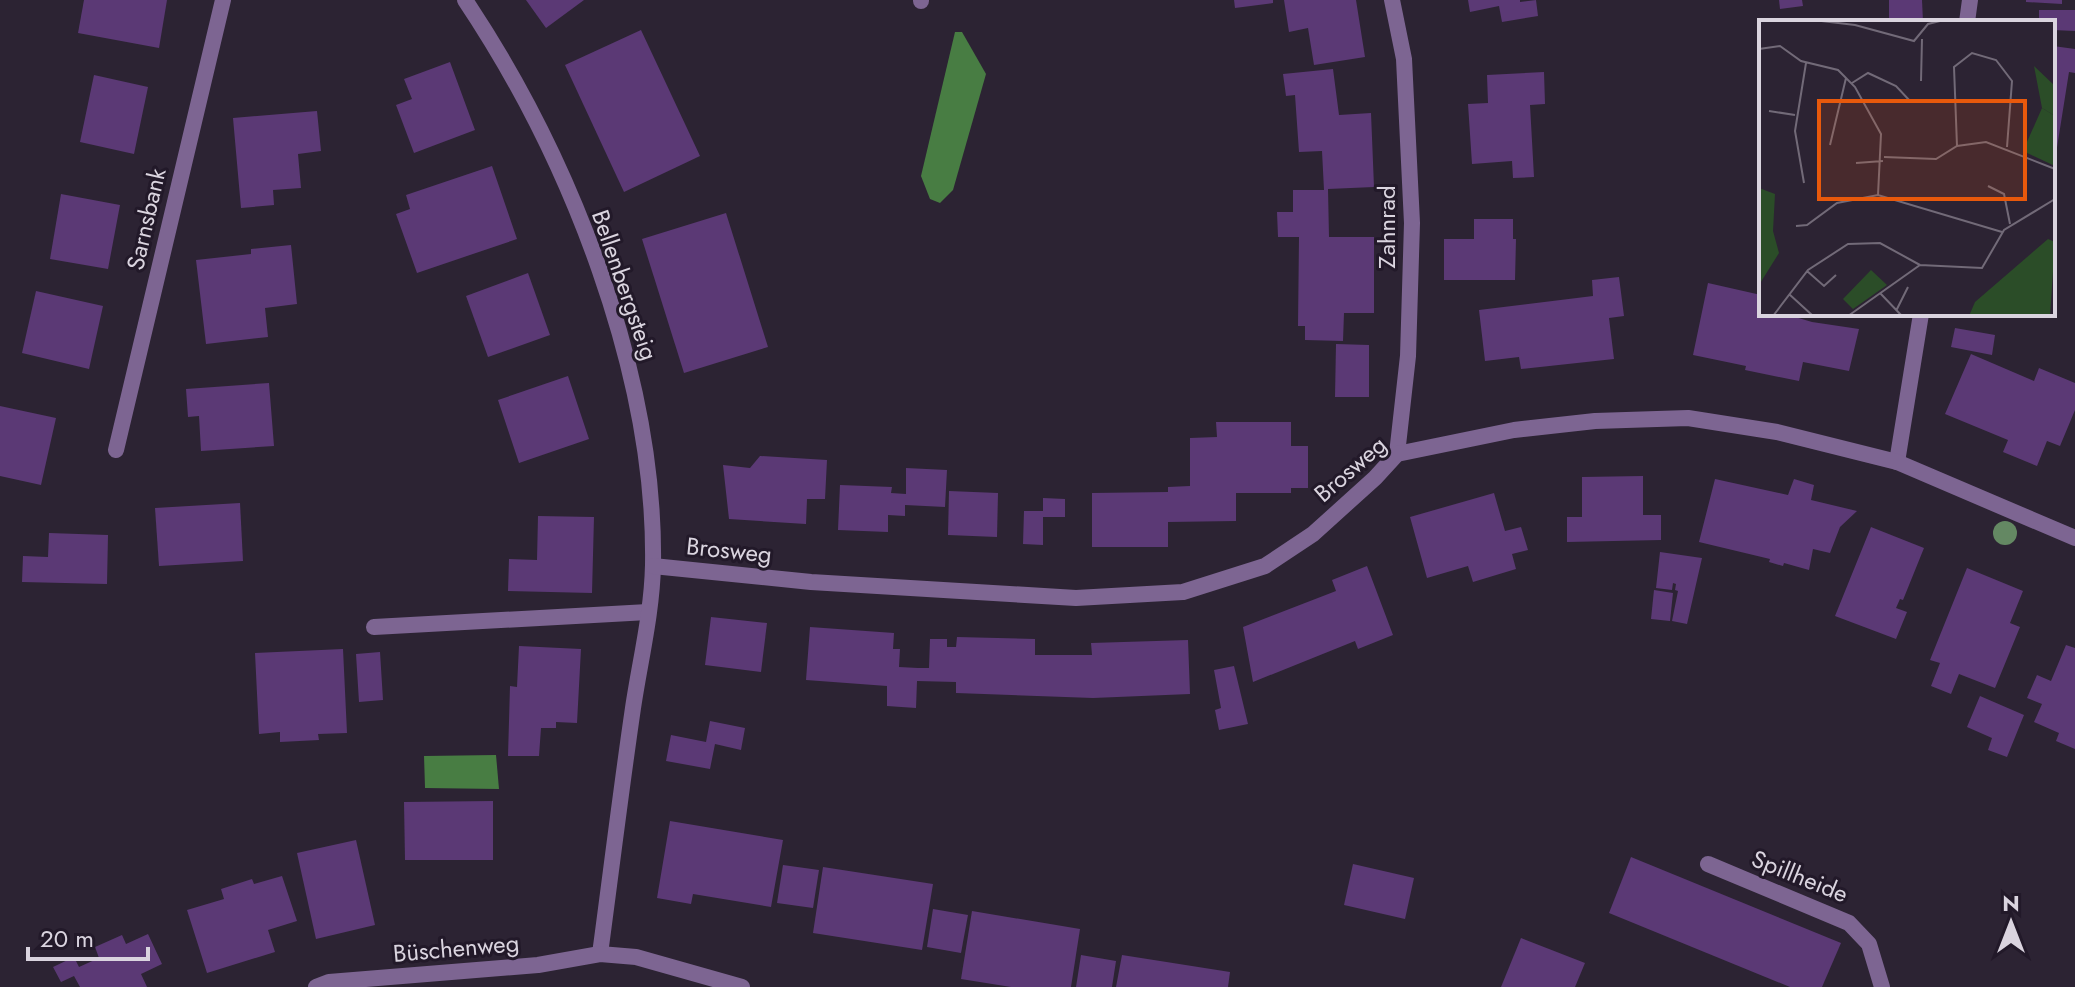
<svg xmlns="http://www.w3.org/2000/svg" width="2075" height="987" font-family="Jost,sans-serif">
	<rect width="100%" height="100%" fill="#2c2333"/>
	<g fill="#487d43">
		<polygon points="955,32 962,32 986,74 953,190 940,203 930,199 921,176"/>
		<polygon points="496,755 499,789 425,788 424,756"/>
	</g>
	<g fill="#5b3975">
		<polygon points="84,0 167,0 159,48 78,33"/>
		<polygon points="526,0 584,0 546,28"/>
		<polygon points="1234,0 1273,0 1273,3 1235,8"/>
		<polygon points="1284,0 1356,0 1365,57 1314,65 1308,28 1289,32"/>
		<polygon points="1468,0 1520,0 1520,2 1536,0 1538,16 1502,22 1499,6 1470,12"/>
		<polygon points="1779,0 1802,0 1803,6 1780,9"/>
		<polygon points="1889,0 1922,0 1923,22 1889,22"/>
		<polygon points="2026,0 2062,0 2062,4 2026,2"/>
		<polygon points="2039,10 2075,10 2075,31 2053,30 2053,22 2039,22"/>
		<polygon points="641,30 700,156 624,192 565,65"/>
		<polygon points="2053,46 2075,49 2075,73 2069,72 2055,160"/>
		<polygon points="450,62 475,130 414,153 396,105 412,99 404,79"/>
		<polygon points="1333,69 1339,115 1371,113 1374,187 1328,189 1329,237 1374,237 1374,313 1344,313 1343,341 1305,340 1305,326 1298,326 1299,237 1278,237 1277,212 1293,212 1293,190 1324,190 1322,151 1299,152 1295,95 1286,96 1283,74"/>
		<polygon points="1544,72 1545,104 1530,105 1534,177 1513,178 1512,161 1472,164 1468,104 1488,103 1487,75"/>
		<polygon points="94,75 148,87 134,154 80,142"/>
		<polygon points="317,111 321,151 298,154 301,188 273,190 274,205 241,208 233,118"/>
		<polygon points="492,166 517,239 417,273 396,214 410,209 406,195"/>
		<polygon points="61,194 120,205 108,269 50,259"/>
		<polygon points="726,213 768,347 684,373 642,239"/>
		<polygon points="1474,219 1513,219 1513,239 1516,239 1515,280 1444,280 1444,239 1474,239"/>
		<polygon points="291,245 297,304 265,308 268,337 206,344 196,260 251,254 251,249"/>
		<polygon points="528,273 550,335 488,357 466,296"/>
		<polygon points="1619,277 1624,316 1609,318 1614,359 1521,369 1519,357 1485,361 1479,310 1593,296 1592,280"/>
		<polygon points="1708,283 1761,295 1761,314 1785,314 1812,322 1859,329 1849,371 1803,362 1799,381 1745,370 1746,366 1693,355"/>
		<polygon points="36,291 103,306 89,369 22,353"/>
		<polygon points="1955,328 1995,335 1992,355 1951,347"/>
		<polygon points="1336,344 1369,345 1369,397 1335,397"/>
		<polygon points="1971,354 2034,381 2039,368 2075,383 2075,410 2060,446 2047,441 2037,466 2003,452 2008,440 1945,414"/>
		<polygon points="568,376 589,439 519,463 498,400"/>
		<polygon points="269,383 274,446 201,451 199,416 188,417 186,389"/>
		<polygon points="0,406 56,418 41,485 0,476"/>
		<polygon points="1216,422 1291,422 1291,446 1308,446 1308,488 1291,488 1291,493 1236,493 1236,521 1168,522 1168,547 1092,547 1092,493 1168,492 1168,487 1190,486 1190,438 1217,437"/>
		<polygon points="760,456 827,460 825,499 807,499 806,524 729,519 723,465 750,468"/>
		<polygon points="906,468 947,470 945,507 905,505 905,516 888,515 888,532 838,530 840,485 892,487 891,493 906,494"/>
		<polygon points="1643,476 1643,515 1661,515 1661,540 1567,542 1567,517 1582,517 1582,477"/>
		<polygon points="1715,479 1788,495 1794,479 1814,485 1811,500 1857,511 1840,527 1830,553 1813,549 1809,570 1784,563 1783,566 1769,562 1770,559 1699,542"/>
		<polygon points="949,491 998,493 997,537 948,535"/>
		<polygon points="1494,493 1505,531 1521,527 1528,550 1512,554 1516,569 1473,582 1468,566 1427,578 1410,517"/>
		<polygon points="1043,498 1065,499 1065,517 1043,517 1043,545 1023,544 1024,511 1043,511"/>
		<polygon points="240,503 243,561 159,566 155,508"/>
		<polygon points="538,516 594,517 592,593 508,591 509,559 537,560"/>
		<polygon points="1871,527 1924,548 1903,600 1900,599 1896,608 1907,612 1896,639 1835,616"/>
		<polygon points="49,533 108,535 107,584 22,582 23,556 48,557"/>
		<polygon points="1660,552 1702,558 1687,624 1672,621 1678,591 1675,590 1676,584 1673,583 1672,590 1656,588"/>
		<polygon points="1367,566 1393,635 1358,649 1355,641 1253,682 1243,627 1336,591 1332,580"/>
		<polygon points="1967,568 2023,591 2010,623 2020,627 1995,688 1959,674 1951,694 1931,686 1940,663 1930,660"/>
		<polygon points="1654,590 1673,593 1670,621 1651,619"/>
		<polygon points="711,617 767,623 761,672 705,665"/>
		<polygon points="810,627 894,633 893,649 900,649 899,667 918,668 929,668 930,639 947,639 947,647 956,647 957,637 1035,639 1035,655 1092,655 1091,643 1188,640 1190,694 1093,698 956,693 956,682 917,681 916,708 887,706 887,686 806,680"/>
		<polygon points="2066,645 2075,648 2075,749 2056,741 2059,733 2034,722 2042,704 2027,698 2037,675 2051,681"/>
		<polygon points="519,646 581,649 577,723 556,722 556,728 541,728 539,756 508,756 510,686 517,687"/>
		<polygon points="343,649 347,733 318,734 319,740 280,742 280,732 259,734 255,653"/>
		<polygon points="380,652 383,700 359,702 356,654"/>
		<polygon points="1234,666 1248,724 1219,730 1215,710 1221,708 1214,670"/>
		<polygon points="1980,696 2024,715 2007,757 1988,750 1992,738 1967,727"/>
		<polygon points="710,721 745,728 741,750 715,744 710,769 666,761 671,735 706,742"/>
		<polygon points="493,801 493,860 405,860 404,802"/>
		<polygon points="670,821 783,840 771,907 693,894 691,904 657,898"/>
		<polygon points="356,840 375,925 316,939 297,853"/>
		<polygon points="1631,857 1841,943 1822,987 1790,987 1609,913"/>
		<polygon points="1353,864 1414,878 1405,919 1344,905"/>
		<polygon points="783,865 819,870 813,908 777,903"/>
		<polygon points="823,867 933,884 922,950 813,933"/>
		<polygon points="282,876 297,921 268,930 275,952 207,973 187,910 224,899 221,889 252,879 254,884"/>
		<polygon points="933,909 968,915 961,953 927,947"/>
		<polygon points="972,911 1080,929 1071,987 1011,987 961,979"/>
		<polygon points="148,934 162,964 141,974 147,987 80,987 74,976 61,982 53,967 74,957 79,967 99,958 95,947 122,935 126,944"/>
		<polygon points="1521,938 1585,963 1575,987 1501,987"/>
		<polygon points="1081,955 1116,961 1112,987 1076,987"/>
		<polygon points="1122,955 1230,972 1228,987 1116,987"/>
	</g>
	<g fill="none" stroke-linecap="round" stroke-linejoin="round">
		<polyline stroke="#7d6592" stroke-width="16" points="374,627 648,612"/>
		<g stroke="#7d6592" stroke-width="16">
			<path d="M465 0C570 157 656 374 653 565 652 613 640 661 633 708 621 790 611 872 600 954"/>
			<polyline points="921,0 921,1"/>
			<polyline points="1392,0 1404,59 1412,223 1408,356 1397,454"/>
			<polyline points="1967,22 1970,0"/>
			<polyline points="116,450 223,0"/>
			<polyline points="1897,462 1921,314"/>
			<polyline points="653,566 811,582 1076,598 1183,592 1265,566 1313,534 1375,478 1397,454 1514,430 1595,421 1688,418 1777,432 1897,462 2075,538"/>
			<polyline points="1708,864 1849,923 1869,944 1882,987"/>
			<polyline points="316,987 329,982 538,965 600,954 636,957 742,987"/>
		</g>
	</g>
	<circle fill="#648863" cx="2005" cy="533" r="12"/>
	<g text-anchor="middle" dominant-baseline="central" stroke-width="6" stroke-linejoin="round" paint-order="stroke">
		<g font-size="24" fill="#dad4df" stroke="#221929">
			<text transform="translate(146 219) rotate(-77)">Sarnsbank</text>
			<text transform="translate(1386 227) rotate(-90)">Zahnrad</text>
			<text transform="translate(625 285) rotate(71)">Bellenbergsteig</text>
			<text transform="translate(1350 469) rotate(-41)">Brosweg</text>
			<text transform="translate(729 550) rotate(6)">Brosweg</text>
			<text transform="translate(1800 876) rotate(22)">Spillheide</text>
			<text transform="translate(456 948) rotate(-5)">Büschenweg</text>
		</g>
	</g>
	<g transform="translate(1759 20)">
		<rect width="296" height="296" fill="#2c2333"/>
		<path d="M275 46 296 66V96L283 88ZM0 168 16 174 14 211 20 233 0 265ZM289 219 296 222 291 296H210L216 282Z" fill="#2b4d28"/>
		<path d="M283 88 296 96V146L264 131ZM112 250 128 265 94 289 84 279Z" fill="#2b4d28"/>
		<path fill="none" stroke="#726a78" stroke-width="2" d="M54 0 96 5 155 21 169 4 185 0M0 29 21 26 42 41 79 50 96 67 122 114 119 175M162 61 163 19M93 63 109 53 137 66 151 81M10 91 36 95M71 125 87 58M198 126 195 47 213 33 237 40 253 61 248 127M125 137 177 139 198 126 227 122 296 149M97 143 124 141M45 163 36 111 47 43M229 166 245 174 251 204M37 206 48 205 78 183 119 175 243 212M48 251 65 266 77 255M121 273 143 296M30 274 53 295M137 291 149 267M14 296 49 250 89 224 121 223 161 245M89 296 161 245 223 248 245 210 296 179"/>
		<path fill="#e8590c" fill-opacity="0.15" stroke="#e8590c" stroke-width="4" d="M60 81H266V179H60Z"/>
		<rect width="296" height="296" fill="none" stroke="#dad4df" stroke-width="4"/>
	</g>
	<g transform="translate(2011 923)" stroke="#221929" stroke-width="6" paint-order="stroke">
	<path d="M0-6L14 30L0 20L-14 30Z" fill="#dad4df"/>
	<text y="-12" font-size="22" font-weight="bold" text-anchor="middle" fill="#dad4df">N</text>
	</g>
	<path d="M28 947v12h120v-12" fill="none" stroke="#dad4df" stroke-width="4"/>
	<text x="40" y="947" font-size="24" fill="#dad4df" stroke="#221929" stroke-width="6" paint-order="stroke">20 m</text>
</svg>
